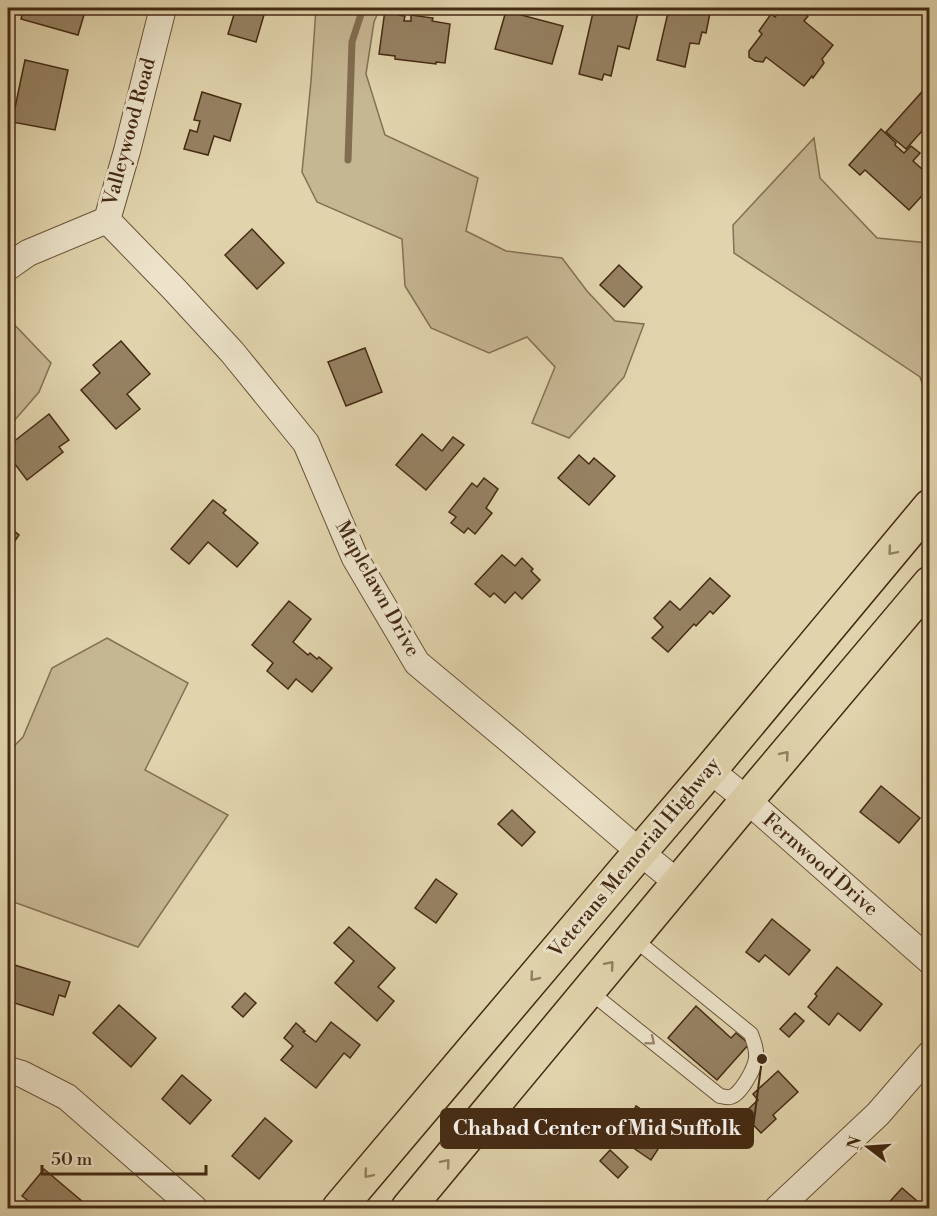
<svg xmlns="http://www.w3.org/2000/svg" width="937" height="1216" font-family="'Libre Bodoni',serif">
	<rect width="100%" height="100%" fill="#e1d4ad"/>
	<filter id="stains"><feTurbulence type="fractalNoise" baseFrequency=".00333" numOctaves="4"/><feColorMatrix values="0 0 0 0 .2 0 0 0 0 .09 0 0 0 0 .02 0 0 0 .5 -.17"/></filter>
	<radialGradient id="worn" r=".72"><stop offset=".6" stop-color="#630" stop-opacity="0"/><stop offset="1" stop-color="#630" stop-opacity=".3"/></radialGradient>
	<g fill="#c6b793" stroke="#857053" stroke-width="1.5">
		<polygon points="316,8 380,8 374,22 366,74 385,135 478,178 466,231 506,251 562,258 587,291 615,321 644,324 624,377 569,438 532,423 555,367 527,337 489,353 431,328 405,286 402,239 317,202 302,172 311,81"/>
		<polygon points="814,138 820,178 877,238 929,243 929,404 920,377 734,253 733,225"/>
		<polygon points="8,318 51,363 39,392 14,421 8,420"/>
		<polygon points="107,638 188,683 145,770 228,815 138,947 8,900 8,752 23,737 52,668"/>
	</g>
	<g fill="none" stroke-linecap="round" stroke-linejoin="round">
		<polyline stroke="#826d50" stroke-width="7" points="348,160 352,42 363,8"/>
	</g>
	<g fill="#968263" stroke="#442a13" stroke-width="1.5">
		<polygon points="24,8 86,8 78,35 21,19"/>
		<polygon points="236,8 266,8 256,42 228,34"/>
		<polygon points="594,8 633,8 639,9 629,49 618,46 611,76 604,74 602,80 579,74"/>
		<polygon points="669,8 711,8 706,33 702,32 699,44 690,43 685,67 657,60"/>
		<polygon points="782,8 798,8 808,16 804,21 833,45 822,59 824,63 813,78 812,76 804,86 766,57 763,62 755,61 749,57 749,51 762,34 759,31 771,14 775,17"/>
		<polygon points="385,10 399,12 399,15 405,16 404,21 411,21 411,15 433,18 432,21 450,24 445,63 436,62 436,64 395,59 395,56 379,54"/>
		<polygon points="506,11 563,26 552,64 495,49"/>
		<polygon points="25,60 68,70 55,130 12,122"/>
		<polygon points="929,84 930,122 906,149 886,132"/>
		<polygon points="202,92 241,104 230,141 214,136 208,155 184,149 190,130 197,132 200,121 194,120"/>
		<polygon points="881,129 896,143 895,145 904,153 911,146 920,153 913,161 930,176 930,187 909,210 865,170 860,175 849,165"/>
		<polygon points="252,229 284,263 257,289 225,255"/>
		<polygon points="619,265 642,287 624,307 600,285"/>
		<polygon points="121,341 150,374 127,394 140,409 116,429 81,390 100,373 93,365"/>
		<polygon points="365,348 382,392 346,406 328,362"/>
		<polygon points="49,414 69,440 59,447 63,452 27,480 8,455 8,446"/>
		<polygon points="422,434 442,451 453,437 464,445 426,490 396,465"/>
		<polygon points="579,455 589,464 594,458 615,476 589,505 558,478"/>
		<polygon points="484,478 498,489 486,508 492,513 475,534 468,528 464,533 451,523 456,517 449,512 472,483 477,487"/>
		<polygon points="213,500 226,510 223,513 258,543 237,567 208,542 189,564 171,549"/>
		<polygon points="8,526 19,535 8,551"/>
		<polygon points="502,555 515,566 522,558 533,569 531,571 540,580 522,599 515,592 505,603 494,593 490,597 475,584"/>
		<polygon points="710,578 730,596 713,614 710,611 696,626 694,624 668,652 652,638 663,627 654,618 670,601 680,610"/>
		<polygon points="289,601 311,619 293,642 308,655 310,653 317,659 319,657 332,668 312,692 296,679 288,689 267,671 273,663 252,645"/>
		<polygon points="881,786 920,818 899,843 860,812"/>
		<polygon points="512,810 535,832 522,846 498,824"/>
		<polygon points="436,879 457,894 436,923 415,908"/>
		<polygon points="772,919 810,950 789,975 765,955 759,962 746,952"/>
		<polygon points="349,927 395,968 378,987 394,1001 377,1021 335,983 354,961 334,943"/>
		<polygon points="8,963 70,982 65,997 59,995 53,1015 8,1001"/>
		<polygon points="837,967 882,1004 860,1031 838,1013 829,1025 808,1007 817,996 815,994"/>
		<polygon points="245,993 256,1003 243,1017 232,1007"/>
		<polygon points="119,1005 156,1038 131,1067 93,1033"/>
		<polygon points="696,1006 731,1038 736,1033 749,1044 717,1080 668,1038"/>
		<polygon points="795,1013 804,1021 789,1037 780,1029"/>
		<polygon points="331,1022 360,1045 350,1058 344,1053 316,1088 281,1060 293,1046 284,1038 296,1023 305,1031 303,1032 316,1042"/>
		<polygon points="778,1071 798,1092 773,1115 776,1119 761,1133 743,1114 758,1100 753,1094"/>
		<polygon points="182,1075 211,1100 190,1124 162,1099"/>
		<polygon points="636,1106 671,1129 651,1160 616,1136 625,1123 621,1120 627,1112 631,1115"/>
		<polygon points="265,1118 292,1141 259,1179 232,1156"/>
		<polygon points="610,1150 628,1167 618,1178 600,1161"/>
		<polygon points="44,1169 90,1208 37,1208 22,1196"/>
		<polygon points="902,1188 923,1206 921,1208 884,1208"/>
	</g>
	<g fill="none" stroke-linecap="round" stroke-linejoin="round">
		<defs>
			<path id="service" d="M589 991 720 1096C723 1096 727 1098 730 1097 740 1096 755 1068 756 1058 757 1050 754 1042 751 1034L633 938"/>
			<g id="minor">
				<polyline points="107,220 174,289 232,352 306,443 355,558 417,663 513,743 640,852 678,883"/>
				<polyline points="8,267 28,253 107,220 127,151 163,8"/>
				<polyline points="710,770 747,800 930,961"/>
				<polyline points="8,1070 22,1074 67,1097 194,1208"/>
				<polyline points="778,1208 878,1114 930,1054"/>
			</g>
			<g id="primary">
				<polyline points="339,1208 640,852 710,770 930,506"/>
				<polyline points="408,1208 747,800 930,583"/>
			</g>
		</defs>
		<use href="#service" stroke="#6b543a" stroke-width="16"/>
		<use href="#minor" stroke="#6b543a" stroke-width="28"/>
		<use href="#primary" stroke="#442a13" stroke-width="36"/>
		<use href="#service" stroke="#ece3ca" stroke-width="14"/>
		<use href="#minor" stroke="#ece3ca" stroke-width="26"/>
		<use href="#primary" stroke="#e1d4ad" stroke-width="33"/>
	</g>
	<defs><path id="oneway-chevron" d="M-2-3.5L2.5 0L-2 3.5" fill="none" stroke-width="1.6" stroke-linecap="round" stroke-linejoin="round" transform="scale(1.5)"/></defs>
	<g stroke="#927f60">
		<use href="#oneway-chevron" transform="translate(892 551) rotate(130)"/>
		<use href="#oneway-chevron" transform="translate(785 755) rotate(-50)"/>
		<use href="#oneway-chevron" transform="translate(610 965) rotate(-50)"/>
		<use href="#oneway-chevron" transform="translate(534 977) rotate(130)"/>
		<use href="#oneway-chevron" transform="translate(446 1163) rotate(-50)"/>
		<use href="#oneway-chevron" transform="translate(368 1174) rotate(130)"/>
	</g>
	<use stroke="#98866e" href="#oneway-chevron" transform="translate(651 1041) rotate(39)"/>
	<g text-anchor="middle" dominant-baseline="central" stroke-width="6" stroke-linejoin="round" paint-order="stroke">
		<g font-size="20" fill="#442a13" stroke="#ece3ca">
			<text transform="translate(130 132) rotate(-75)">Valleywood Road</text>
			<text transform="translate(377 589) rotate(61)">Maplelawn Drive</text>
			<text transform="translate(635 858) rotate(-50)">Veterans Memorial Highway</text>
			<text transform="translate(820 865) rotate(41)">Fernwood Drive</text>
		</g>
	</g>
	<path fill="none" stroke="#442a13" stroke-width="2" d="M762 1059L753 1128"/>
	<circle fill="#442a13" stroke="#ece3ca" stroke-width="2" cx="762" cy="1059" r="6"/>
	<rect fill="#442a13" stroke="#442a13" stroke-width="2" x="441" y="1109" width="312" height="39" rx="6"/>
	<g font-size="21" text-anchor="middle" font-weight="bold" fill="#fff">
		<text x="597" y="1135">Chabad Center of Mid Suffolk</text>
	</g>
	<rect width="937" height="1216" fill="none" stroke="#e1d4ad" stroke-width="30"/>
	<rect x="9" y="9" width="919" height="1198" fill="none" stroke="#442a13" stroke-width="3"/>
	<rect x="15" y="15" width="907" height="1186" fill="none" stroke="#442a13" stroke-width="1.5"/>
	<g transform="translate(868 1147) rotate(287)" stroke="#ece3ca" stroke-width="4.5" paint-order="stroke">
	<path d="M0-4.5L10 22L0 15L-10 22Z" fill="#442a13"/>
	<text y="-9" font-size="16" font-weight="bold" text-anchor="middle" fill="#442a13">N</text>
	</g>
	<path d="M42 1165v9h164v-9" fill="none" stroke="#442a13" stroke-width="3"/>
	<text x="51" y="1165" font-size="18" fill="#442a13" stroke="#ece3ca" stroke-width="4.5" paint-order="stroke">50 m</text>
	<rect width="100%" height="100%" filter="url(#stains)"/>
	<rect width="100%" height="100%" fill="url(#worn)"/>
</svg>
